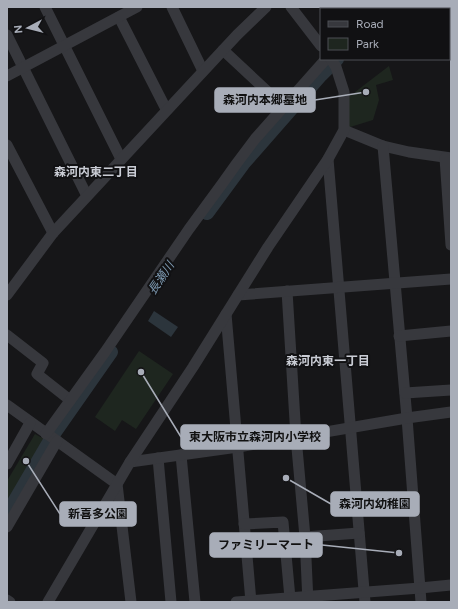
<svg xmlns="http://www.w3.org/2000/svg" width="458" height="609" font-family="Figtree,'Noto Sans JP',sans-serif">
	<rect width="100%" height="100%" fill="#161618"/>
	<g fill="#1e261f">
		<polygon points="389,66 393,80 376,85 379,100 373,120 347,128 346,99"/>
		<polygon points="139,351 173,374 136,429 122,420 115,431 95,417"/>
		<polygon points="35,434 46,440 7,504 7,481"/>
	</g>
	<polygon fill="#2c353c" points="154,311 178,327 171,337 148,321"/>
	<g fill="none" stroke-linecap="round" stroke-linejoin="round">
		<g stroke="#2c353c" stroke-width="14">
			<polyline points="392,9 394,7"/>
			<polyline points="207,213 243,164 321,75 337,59"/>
			<polyline points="7,514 55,432 111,352"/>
		</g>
		<g stroke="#37383d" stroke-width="11">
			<polyline points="45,7 121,159"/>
			<polyline points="172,7 203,71"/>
			<polyline points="291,7 321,46"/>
			<polyline points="119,17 166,109"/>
			<polyline points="7,35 87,196"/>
			<polyline points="223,50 284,107"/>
			<polyline points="7,76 137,7"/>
			<polyline points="344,130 383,146 409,152 451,158"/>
			<polyline points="7,145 53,233"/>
			<polyline points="383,146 407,418 421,602"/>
			<polyline points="445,158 451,245"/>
			<polyline points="328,159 365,602"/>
			<polyline points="287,291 296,437 305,537 308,602"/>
			<polyline points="7,295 53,233 237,35 266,7"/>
			<polyline points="238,295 451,279"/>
			<polyline points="226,314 251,602"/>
			<polyline points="7,335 43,363 37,374 70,400"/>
			<polyline points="399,336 451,331"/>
			<polyline points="405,393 451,390"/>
			<polyline points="7,405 117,484 131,602"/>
			<polyline points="46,434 105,352 189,229 222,184 237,163 255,139 326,59"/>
			<polyline points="181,455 195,602"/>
			<polyline points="158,458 171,602"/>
			<polyline points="130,462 238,447 407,418 451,412"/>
			<polyline points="7,464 30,423"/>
			<polyline points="244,524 283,522 290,598"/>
			<polyline points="7,527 57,441"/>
			<polyline points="305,537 359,533"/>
			<polyline points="7,600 10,602"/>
			<polyline points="48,602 130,462 193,367 268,247 328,159 344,130 344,92 336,67 331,59"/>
			<polyline points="236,602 420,588 451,585"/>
		</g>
	</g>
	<g text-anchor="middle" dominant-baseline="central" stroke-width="4" stroke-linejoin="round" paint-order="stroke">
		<g font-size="12" font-weight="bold" fill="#c9ccd4" stroke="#111113">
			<text x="96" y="172">森河内東二丁目</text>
			<text x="328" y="361">森河内東一丁目</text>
		</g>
		<g font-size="12" font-style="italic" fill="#7f9bb3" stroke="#111113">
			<text transform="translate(161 278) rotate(-56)">長瀬川</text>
		</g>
	</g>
	<path fill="none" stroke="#a8adb8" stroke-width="1.5" d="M366 92L315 100M141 372L181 437M286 478L331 504M26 461L60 514M399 553L322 545"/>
	<g fill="#a8adb8" stroke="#111113" stroke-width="1.5">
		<circle cx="366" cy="92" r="4"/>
		<circle cx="141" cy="372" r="4"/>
		<circle cx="286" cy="478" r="4"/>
		<circle cx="26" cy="461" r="4"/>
		<circle cx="399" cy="553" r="4"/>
	</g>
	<g fill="#a8adb8" stroke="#a8adb8" stroke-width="1.5">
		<rect x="215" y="88" width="100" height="24" rx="4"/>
		<rect x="181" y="425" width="148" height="24" rx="4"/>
		<rect x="331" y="492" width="88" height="24" rx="4"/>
		<rect x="60" y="502" width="76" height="24" rx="4"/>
		<rect x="210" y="533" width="112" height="24" rx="4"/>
	</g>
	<g font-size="12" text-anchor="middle" font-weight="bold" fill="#111">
		<text x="265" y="104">森河内本郷墓地</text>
		<text x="255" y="441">東大阪市立森河内小学校</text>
		<text x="375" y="508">森河内幼稚園</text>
		<text x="98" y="518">新喜多公園</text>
		<text x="266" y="549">ファミリーマート</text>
	</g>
	<rect width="458" height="609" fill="none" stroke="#a8adb8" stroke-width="16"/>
	<rect x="320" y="8" width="130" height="52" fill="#111113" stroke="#4d4f55"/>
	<rect x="328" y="21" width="20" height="6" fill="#37383d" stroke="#4d4f55"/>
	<text x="356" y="28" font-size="12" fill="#a8adb8">Road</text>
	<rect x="328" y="38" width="20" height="12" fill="#1e261f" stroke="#4d4f55"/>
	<text x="356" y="48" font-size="12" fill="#a8adb8">Park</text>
	<g transform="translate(28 28) rotate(263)" stroke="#111113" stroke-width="3" paint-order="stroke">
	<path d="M0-3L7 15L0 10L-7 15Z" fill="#a8adb8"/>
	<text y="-6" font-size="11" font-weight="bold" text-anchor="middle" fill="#a8adb8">N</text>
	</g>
</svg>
